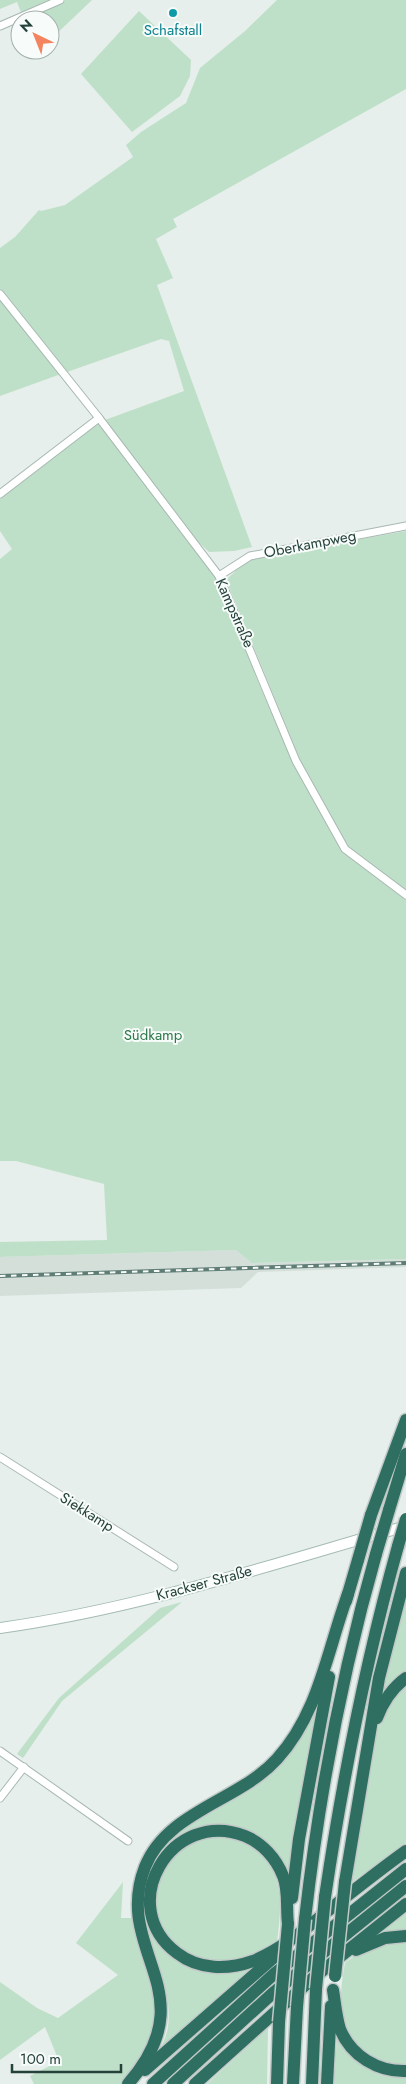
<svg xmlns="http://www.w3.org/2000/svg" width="406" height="2084" font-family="Jost,sans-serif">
	<rect width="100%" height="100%" fill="#e6efeb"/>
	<polygon fill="#d4dfda" points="236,1250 253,1263 406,1259 406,1267 258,1272 241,1288 0,1296 0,1257"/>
	<g fill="#bfe0c8">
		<polygon points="0,0 57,0 22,15 17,2 0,9"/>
		<polygon points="66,0 92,0 50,40 50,20 35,20 33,16"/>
		<polygon points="277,0 406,0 406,89 173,219 177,227 156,239 173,278 157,285 252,547 234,551 209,552 192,536 105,420 184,391 169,341 161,339 67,372 0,289 0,248 15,237 39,210 41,211 65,205 133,157 126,145 141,132 186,103 200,68 245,31"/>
		<polygon points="139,11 191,60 190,76 180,96 132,132 81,74"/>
		<polygon points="0,299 61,374 0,396"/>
		<polygon points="97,419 221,584 254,666 256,677 293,763 343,852 406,900 406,1259 252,1263 236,1250 0,1257 0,1242 107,1240 104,1184 16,1161 0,1161 0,559 12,549 0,531 0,496"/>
		<polygon points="406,531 406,892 348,848 301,762 226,580 248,559"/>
		<polygon points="406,1598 406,1671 397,1677 382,1696"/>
		<polygon points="182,1602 62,1701 23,1758 17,1754 59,1698 160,1608"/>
		<path d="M406 1685V1843L352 1882 373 1745C379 1722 387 1700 406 1685Z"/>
		<path d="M316 1711 288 1874C278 1864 262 1841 251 1834 223 1815 189 1834 163 1848 178 1834 192 1822 209 1812 227 1800 247 1792 264 1777 286 1759 301 1735 316 1711Z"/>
		<path d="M231 1834C239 1839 251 1843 258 1850 285 1874 281 1910 277 1942 263 1950 249 1960 232 1961 155 1969 127 1875 197 1839 205 1835 221 1836 231 1834Z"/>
		<path d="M147 1875 149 1919 188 1965 259 1963 161 2049C163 2042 167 2034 168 2027 173 1991 155 1965 147 1933 142 1915 142 1892 147 1875Z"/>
		<polygon points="123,1882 121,1918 134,1918 156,1989 154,2032 132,2072 121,2084 34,2084 30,2076 59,2061 45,2027 0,2060 0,1982 37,2008 58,2018 118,1975 76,1943"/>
		<polygon points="406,1911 406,1932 380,1931"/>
		<path d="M406 1941V2067C378 2068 353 2047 344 2021 338 2004 342 1980 345 1963 363 1948 384 1943 406 1941Z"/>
		<polygon points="268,2028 267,2084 207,2084 260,2035"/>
		<polygon points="337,2039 360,2063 383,2076 406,2077 406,2084 334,2084"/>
	</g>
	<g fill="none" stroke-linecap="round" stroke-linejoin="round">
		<defs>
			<g id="street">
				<polyline points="0,26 60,0"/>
				<polyline points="0,294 99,418 219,576 296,761 345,849 406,895"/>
				<polyline points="0,494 99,418"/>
				<polyline points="219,576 250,556 406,526"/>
				<polyline points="0,1457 174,1567"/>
				<polyline points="0,1751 128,1841"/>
				<polyline points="0,1798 24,1767"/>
			</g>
			<path id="secondary" d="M0 1628C138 1609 273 1564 406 1526"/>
			<g id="highway">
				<polyline points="389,1510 406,1454"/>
				<polyline points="371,1515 406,1420"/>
				<polyline points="346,1601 358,1560"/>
				<path d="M377 1718C383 1702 392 1688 406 1678"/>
				<polyline points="345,1882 379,1678 406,1573"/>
				<path d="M325 1897C343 1776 365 1664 398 1546"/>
				<polyline points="292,1898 299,1839 329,1677"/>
				<path d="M305 1919C319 1796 342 1673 376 1554"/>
				<path d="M288 1924C286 1909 289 1890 283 1876 276 1858 262 1843 245 1836 171 1807 114 1906 177 1953 199 1970 228 1970 253 1961 280 1950 303 1931 325 1913 352 1892 378 1871 406 1851"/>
				<polyline points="356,1950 385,1938 406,1936"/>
				<path d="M333 1990C335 2002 336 2016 340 2029 351 2056 378 2072 406 2071"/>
				<polyline points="145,2070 279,1953"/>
				<path d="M128 2084C208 1992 112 1952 145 1867 167 1811 239 1801 277 1759 319 1713 327 1651 348 1594"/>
				<polyline points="153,2084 274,1974 406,1869"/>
				<polyline points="173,2084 273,1993 406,1886"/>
				<polyline points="195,2084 312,1979 406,1904"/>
				<polyline points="277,2084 279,2022"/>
				<polyline points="293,2084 297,2007"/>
				<polyline points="312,2084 316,1989"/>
				<polyline points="327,2084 331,2006"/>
			</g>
		</defs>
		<use href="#street" stroke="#a8b8b2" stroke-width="9"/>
		<use href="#secondary" stroke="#a4bbb3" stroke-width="12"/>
		<use href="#highway" stroke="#c2cac8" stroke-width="15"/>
		<use href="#street" stroke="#fff" stroke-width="7"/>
		<use href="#secondary" stroke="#fff" stroke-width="10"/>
		<use href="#highway" stroke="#2f6f62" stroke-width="12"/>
		<defs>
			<polyline id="rail" points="0,1276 406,1263"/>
		</defs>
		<use href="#rail" stroke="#5f7d75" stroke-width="4"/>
		<use href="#rail" stroke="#f7fbf9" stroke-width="2" stroke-dasharray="5.5" stroke-linecap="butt"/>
		<defs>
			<g id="highway-bridge">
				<polyline points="398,1546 406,1519"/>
				<polyline points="376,1554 389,1510"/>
				<polyline points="358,1560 371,1515"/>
				<polyline points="335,1976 345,1882"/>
				<polyline points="316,1989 325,1897"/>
				<polyline points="297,2007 305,1919"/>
				<polyline points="279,2022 288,1924"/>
			</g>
		</defs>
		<use href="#highway-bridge" stroke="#c2cac8" stroke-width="15" stroke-linecap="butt"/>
		<use href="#highway-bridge" stroke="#2f6f62" stroke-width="12"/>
	</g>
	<circle fill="#0f9aa8" stroke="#f7fbf9" stroke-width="2" cx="173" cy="13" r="5"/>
	<g text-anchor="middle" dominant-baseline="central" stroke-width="4" stroke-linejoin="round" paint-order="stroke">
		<g font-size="15" fill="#0d838f" stroke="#f7fbf9">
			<text x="173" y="30">Schafstall</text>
		</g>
		<g font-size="15" fill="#24423a" stroke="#f7fbf9">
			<text transform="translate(310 544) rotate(-11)">Oberkampweg</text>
			<text transform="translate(235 613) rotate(66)">Kampstraße</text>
			<text transform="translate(87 1512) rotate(32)">Siekkamp</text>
			<text transform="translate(204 1583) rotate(-15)">Krackser Straße</text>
		</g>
		<g font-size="15" fill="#2d7a4b" stroke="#f7fbf9">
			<text x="153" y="1035">Südkamp</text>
		</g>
	</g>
	<g transform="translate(35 35) rotate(317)"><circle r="24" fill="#f7fbf9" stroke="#a3b1ad"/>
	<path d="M0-4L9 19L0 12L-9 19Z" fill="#f4845f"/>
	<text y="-8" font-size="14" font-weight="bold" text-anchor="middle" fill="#24423a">N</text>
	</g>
	<path d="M12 2064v8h109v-8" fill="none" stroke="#24423a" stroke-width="2.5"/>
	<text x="20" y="2064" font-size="15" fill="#24423a" stroke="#f7fbf9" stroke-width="4" paint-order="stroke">100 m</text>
</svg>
